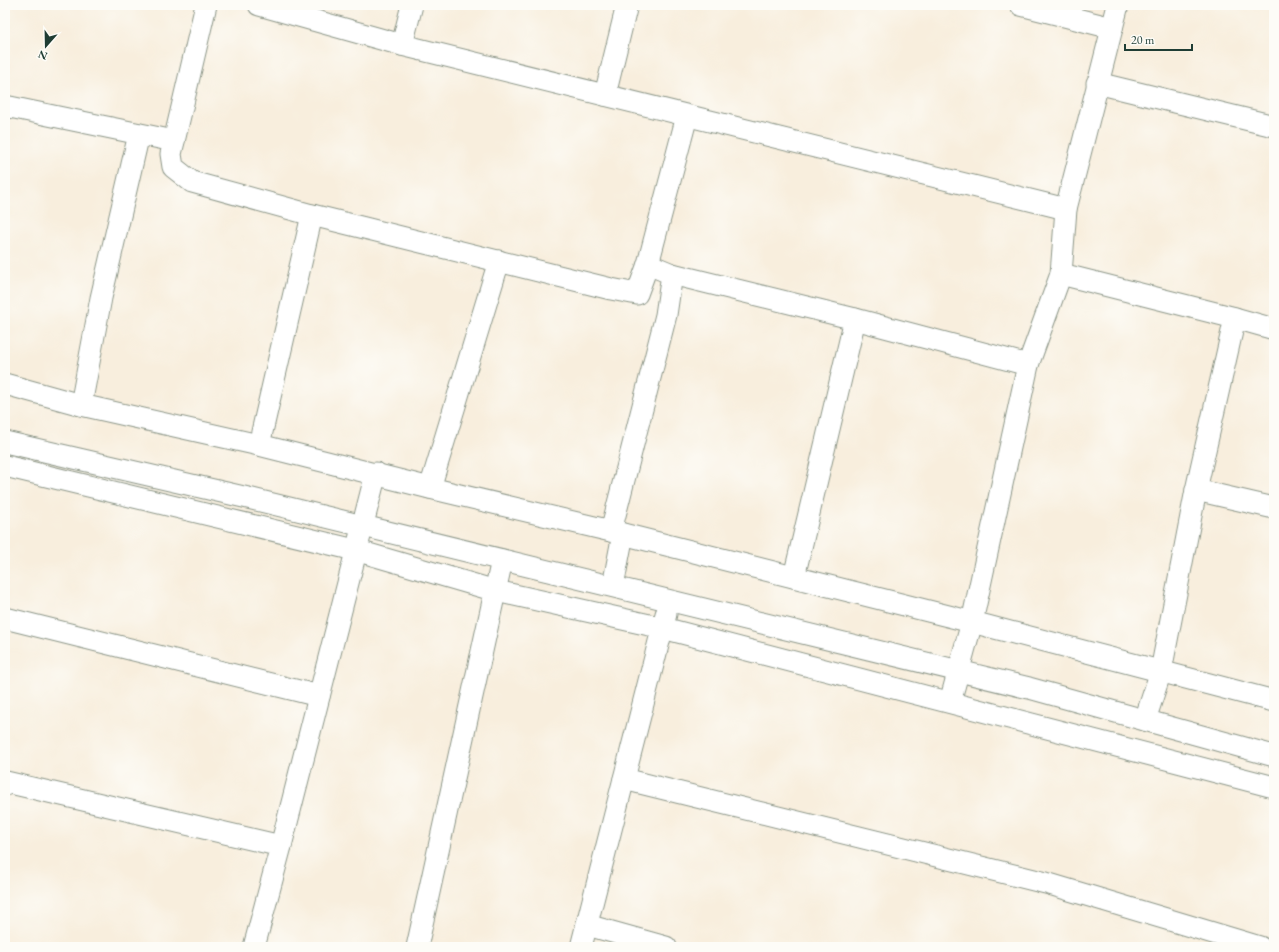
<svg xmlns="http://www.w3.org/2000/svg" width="1279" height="952" font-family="'EB Garamond',serif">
	<rect width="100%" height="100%" fill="#fdfcf7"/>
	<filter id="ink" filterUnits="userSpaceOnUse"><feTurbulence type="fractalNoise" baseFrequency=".025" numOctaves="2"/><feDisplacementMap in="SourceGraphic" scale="8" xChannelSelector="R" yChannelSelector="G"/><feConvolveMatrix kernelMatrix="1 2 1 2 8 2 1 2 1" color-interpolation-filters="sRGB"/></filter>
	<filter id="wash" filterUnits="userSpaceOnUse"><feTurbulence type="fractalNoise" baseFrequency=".012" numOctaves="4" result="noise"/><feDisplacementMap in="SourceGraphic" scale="16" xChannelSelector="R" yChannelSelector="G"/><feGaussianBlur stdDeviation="0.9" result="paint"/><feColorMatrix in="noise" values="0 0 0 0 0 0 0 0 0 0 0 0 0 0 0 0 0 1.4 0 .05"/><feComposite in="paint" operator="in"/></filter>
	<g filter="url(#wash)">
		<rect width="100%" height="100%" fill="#f8eedd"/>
	</g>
	<g filter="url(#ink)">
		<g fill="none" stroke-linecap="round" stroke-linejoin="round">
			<defs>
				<g id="minor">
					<polyline points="206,5 171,154 173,167 192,182 312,215 611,289 637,294 648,264 687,116"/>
					<polyline points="259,5 402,45 1066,209"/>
					<polyline points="1021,5 1112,28"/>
					<polyline points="402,45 412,5"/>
					<polyline points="1097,83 1274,126"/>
					<polyline points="605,95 627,5"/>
					<polyline points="5,106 174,141"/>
					<polyline points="648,264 672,274 855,319 1028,365"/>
					<polyline points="1061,274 1235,318 1196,490 1161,671 1145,720"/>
					<polyline points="1235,318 1274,329"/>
					<polyline points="5,384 81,405 259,445 430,488 611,531 972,622 1274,701"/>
					<polyline points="81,405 101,298 139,134"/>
					<polyline points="5,442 248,498 1029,688 1274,756"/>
					<polyline points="259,445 312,215"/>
					<polyline points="5,466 355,550 496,591 663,628 1274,787"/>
					<polyline points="430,488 499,261"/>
					<polyline points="1196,490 1274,508"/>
					<polyline points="611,531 666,315 672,274"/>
					<polyline points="794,577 855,319"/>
					<polyline points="613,586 623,534"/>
					<polyline points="5,618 319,696"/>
					<polyline points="950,702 972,622 1028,365 1061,274 1066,209 1118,5"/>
					<polyline points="624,779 1046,883 1260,947"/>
					<polyline points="5,785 6,782 281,846 254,947"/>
					<polyline points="281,846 376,473"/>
					<polyline points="587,925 666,947"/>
					<polyline points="417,947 502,560"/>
					<polyline points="581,947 666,614"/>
				</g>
			</defs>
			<use href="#minor" stroke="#8c9688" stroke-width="23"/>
			<use href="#minor" stroke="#fff" stroke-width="21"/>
		</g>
	</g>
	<rect width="1279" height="952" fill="none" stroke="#fdfcf7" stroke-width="20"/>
	<g transform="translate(46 46) rotate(200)" stroke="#fdfcf7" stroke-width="3" paint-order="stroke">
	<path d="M0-3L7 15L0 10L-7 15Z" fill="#1f3d34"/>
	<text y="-6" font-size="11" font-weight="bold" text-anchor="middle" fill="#1f3d34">N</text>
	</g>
	<path d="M1125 44v6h67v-6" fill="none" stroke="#1f3d34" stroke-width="2"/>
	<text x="1131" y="44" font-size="12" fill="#1f3d34" stroke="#fdfcf7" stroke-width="3" paint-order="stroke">20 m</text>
</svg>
